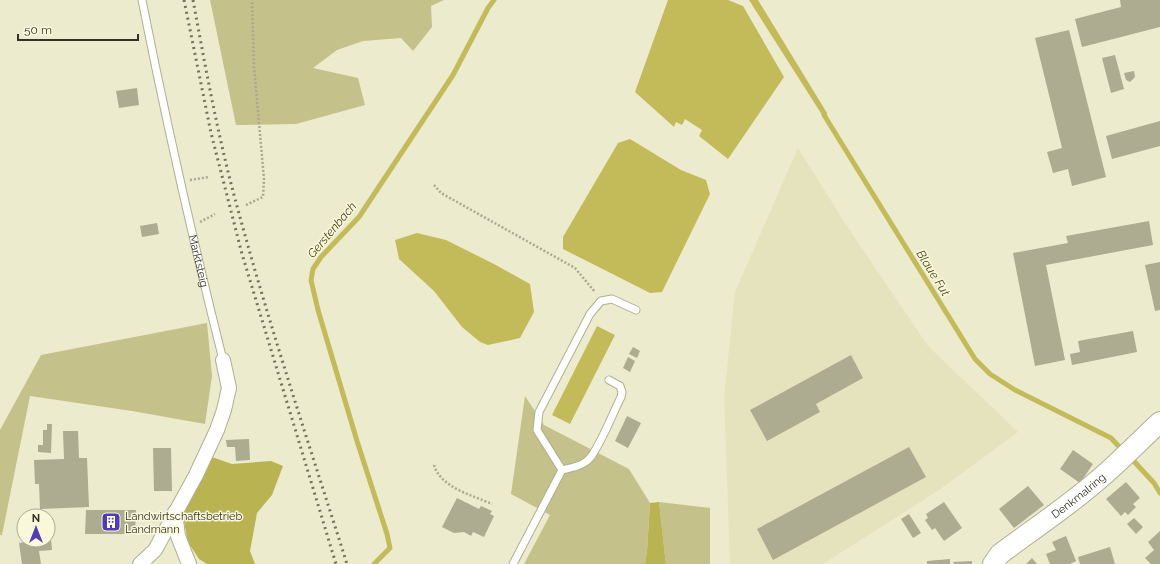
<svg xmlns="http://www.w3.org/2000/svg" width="1160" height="564" font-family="Raleway,sans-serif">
	<rect width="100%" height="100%" fill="#ecebce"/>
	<polygon fill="#e5e3be" points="798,148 847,226 928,346 1018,432 939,490 823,564 730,564 724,397 735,292"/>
	<g fill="#c5c18a">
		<polygon points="210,0 444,0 431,6 432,27 413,51 401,38 363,41 337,50 313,68 358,78 365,105 296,124 236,125"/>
		<polygon points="207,323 212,376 205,424 132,411 30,396 2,535 0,535 0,430 41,355"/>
		<polygon points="525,396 544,425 629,469 650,503 647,551 645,564 524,564 550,515 511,494"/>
		<polygon points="659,502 710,508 710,564 666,564"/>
	</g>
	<g fill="#bab352">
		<polygon points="209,456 232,464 271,461 283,466 272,495 257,513 250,551 255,564 207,564 199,559 188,542 183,516"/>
		<polygon points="659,502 666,564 645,564 647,551 650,503"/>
	</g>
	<g fill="#c3bb5a">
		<polygon points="668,0 728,0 743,6 784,77 728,159 699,136 702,130 685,119 682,125 676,122 674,127 635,92"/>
		<polygon points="749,0 758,0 827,113 827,120 824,118"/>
		<polygon points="630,139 681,170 706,180 710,194 662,292 650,293 563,249 563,237 618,143"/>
		<polygon points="417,233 446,240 494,264 530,284 534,312 520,338 488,345 480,342 462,327 434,291 399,259 395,240"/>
		<polygon points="597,326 615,335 570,424 552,415"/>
	</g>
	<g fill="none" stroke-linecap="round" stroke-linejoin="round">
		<g stroke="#c3bb5a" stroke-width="5">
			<polyline points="824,115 975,359 990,374 1015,390 1111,438 1124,452"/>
			<polyline points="1130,457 1154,483 1160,493"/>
			<polyline points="374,564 390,548 387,534 357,441 318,310 311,280 313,269 321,257 359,217 453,75 488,8 494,0"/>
		</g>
	</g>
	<g fill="#adab90">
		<polygon points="1120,0 1160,0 1160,27 1082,47 1075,19 1121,7"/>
		<polygon points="1069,30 1106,177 1072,186 1068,169 1053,173 1047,152 1062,148 1035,38"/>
		<polygon points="1115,55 1124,89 1111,93 1102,58"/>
		<polygon points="1134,71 1135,77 1130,82 1126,80 1124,73"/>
		<polygon points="137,88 139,105 119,108 116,91"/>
		<polygon points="1160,121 1160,146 1112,159 1106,136"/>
		<polygon points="1149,221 1153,245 1046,265 1065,360 1035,366 1013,253 1068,243 1066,236"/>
		<polygon points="157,223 159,234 142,237 140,226"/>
		<polygon points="1160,262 1160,310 1155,311 1145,265"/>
		<polygon points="1133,331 1137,352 1072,365 1070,354 1080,352 1078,341"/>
		<polygon points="633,347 640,351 637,358 629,354"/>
		<polygon points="851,355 863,378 816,404 820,412 767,441 750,410"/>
		<polygon points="628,357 635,361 630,372 623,368"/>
		<polygon points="627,416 641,423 628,448 615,441"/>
		<polygon points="47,424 52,424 51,453 38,452 38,445 43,445 43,430 47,430"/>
		<polygon points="63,431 78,431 79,458 87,458 89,507 40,509 39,484 35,484 34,460 64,459"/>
		<polygon points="249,439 250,460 236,461 235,447 227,447 226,440"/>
		<polygon points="909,447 926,477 773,560 757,529"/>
		<polygon points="153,448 171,448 172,491 154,491"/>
		<polygon points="1073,450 1093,464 1080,483 1060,469"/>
		<polygon points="1126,482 1140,498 1133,504 1136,507 1128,515 1125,512 1121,516 1106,499"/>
		<polygon points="1028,486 1044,505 1014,528 999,509"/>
		<polygon points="457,498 479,509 481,506 492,511 490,514 494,516 484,537 473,532 471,536 464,532 454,533 442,527"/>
		<polygon points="944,502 962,528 944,541 935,528 932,530 925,520 928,518 926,514"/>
		<polygon points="86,510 136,510 135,534 85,534"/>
		<polygon points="909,514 921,533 913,538 901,519"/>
		<polygon points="1134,518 1143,527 1136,534 1127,524"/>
		<polygon points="1160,531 1160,564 1151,564 1145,558 1154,550 1148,542"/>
		<polygon points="1066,536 1076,561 1070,564 1050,564 1046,554 1056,550 1052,542"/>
		<polygon points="51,539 52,550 39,551 41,564 22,564 19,543"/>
		<polygon points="1110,547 1115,564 1080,564 1078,557"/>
		<polygon points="1032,558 1037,564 1026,564"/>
		<polygon points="950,559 950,564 927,564 927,561"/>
		<polygon points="972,561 972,564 954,564 953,562"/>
	</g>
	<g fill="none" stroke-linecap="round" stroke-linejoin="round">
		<defs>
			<g id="lane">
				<path id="s1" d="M142 0C166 121 193 241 223 360"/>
				<polyline points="562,470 537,430 539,412 590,314 601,301 612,299 636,310"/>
				<path d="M513 564 562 470C571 468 583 466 590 458 601 444 612 415 621 397L622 392 620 386 609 380"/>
			</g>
			<g id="street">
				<polyline points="175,512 178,536 189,564"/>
				<polyline points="140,564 155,550 196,475 217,430 224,410 229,388 223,360"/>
			</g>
			<g id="secondary">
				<path id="s2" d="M993 564 1000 554C1039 525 1080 498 1116 464 1131 450 1145 436 1160 422"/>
			</g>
		</defs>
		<use href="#lane" stroke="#b0af93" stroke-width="9"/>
		<use href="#street" stroke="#b0af93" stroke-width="16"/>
		<use href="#secondary" stroke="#b0af93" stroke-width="22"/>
		<g stroke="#a9a892" stroke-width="2.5" stroke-dasharray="2 2" stroke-linecap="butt">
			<polyline points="190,180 209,177"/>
			<polyline points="434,185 441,193 575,268 595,292"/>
			<polyline points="246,205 263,197 264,179 254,67 252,0"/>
			<polyline points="200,222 215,214"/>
			<path d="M434 465C441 488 472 495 492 504"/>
		</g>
		<use href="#lane" stroke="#fff" stroke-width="7"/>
		<use href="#street" stroke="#fff" stroke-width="14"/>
		<use href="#secondary" stroke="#fff" stroke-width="20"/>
		<g stroke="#737260" stroke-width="3" stroke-dasharray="2 4" stroke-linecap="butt">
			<polyline points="184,0 211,133 242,254 336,564"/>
			<path d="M193 0C205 65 217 131 234 195 267 319 308 441 347 564"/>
		</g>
	</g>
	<defs>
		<symbol id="building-square" viewBox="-11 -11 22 22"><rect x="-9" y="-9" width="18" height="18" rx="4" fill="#513cb4" stroke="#faf8db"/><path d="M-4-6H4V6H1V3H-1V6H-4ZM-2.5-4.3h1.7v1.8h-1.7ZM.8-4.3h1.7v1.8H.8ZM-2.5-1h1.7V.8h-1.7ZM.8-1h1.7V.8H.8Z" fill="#fff"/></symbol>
	</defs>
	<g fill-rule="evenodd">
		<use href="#building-square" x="100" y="511" width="22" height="22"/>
	</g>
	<g text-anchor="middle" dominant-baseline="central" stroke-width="3" stroke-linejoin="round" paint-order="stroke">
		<g font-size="11" fill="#333227" stroke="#faf8db">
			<text stroke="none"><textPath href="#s1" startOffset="267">Marktsteig</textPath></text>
			<text stroke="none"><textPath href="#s2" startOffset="110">Denkmalring</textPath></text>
		</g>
		<g font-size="11" fill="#333227" stroke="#faf8db" text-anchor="start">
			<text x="125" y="516">Landwirtschaftsbetrieb<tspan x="125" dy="13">Landmann</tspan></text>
		</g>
		<g font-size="12" font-style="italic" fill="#4c4820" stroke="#faf8db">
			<text transform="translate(332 230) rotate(-50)">Gerstenbach</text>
			<text transform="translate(933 273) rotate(58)">Blaue Fut</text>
		</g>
	</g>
	<g transform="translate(36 528)"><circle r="19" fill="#faf8db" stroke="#aaa993"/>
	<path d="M0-3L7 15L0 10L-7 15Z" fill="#513cb4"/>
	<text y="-6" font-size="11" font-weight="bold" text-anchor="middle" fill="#333227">N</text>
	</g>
	<path d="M18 34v6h120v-6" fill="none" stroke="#333227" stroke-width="2"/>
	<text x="24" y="34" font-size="12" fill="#333227" stroke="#faf8db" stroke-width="3" paint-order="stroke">50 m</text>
</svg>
